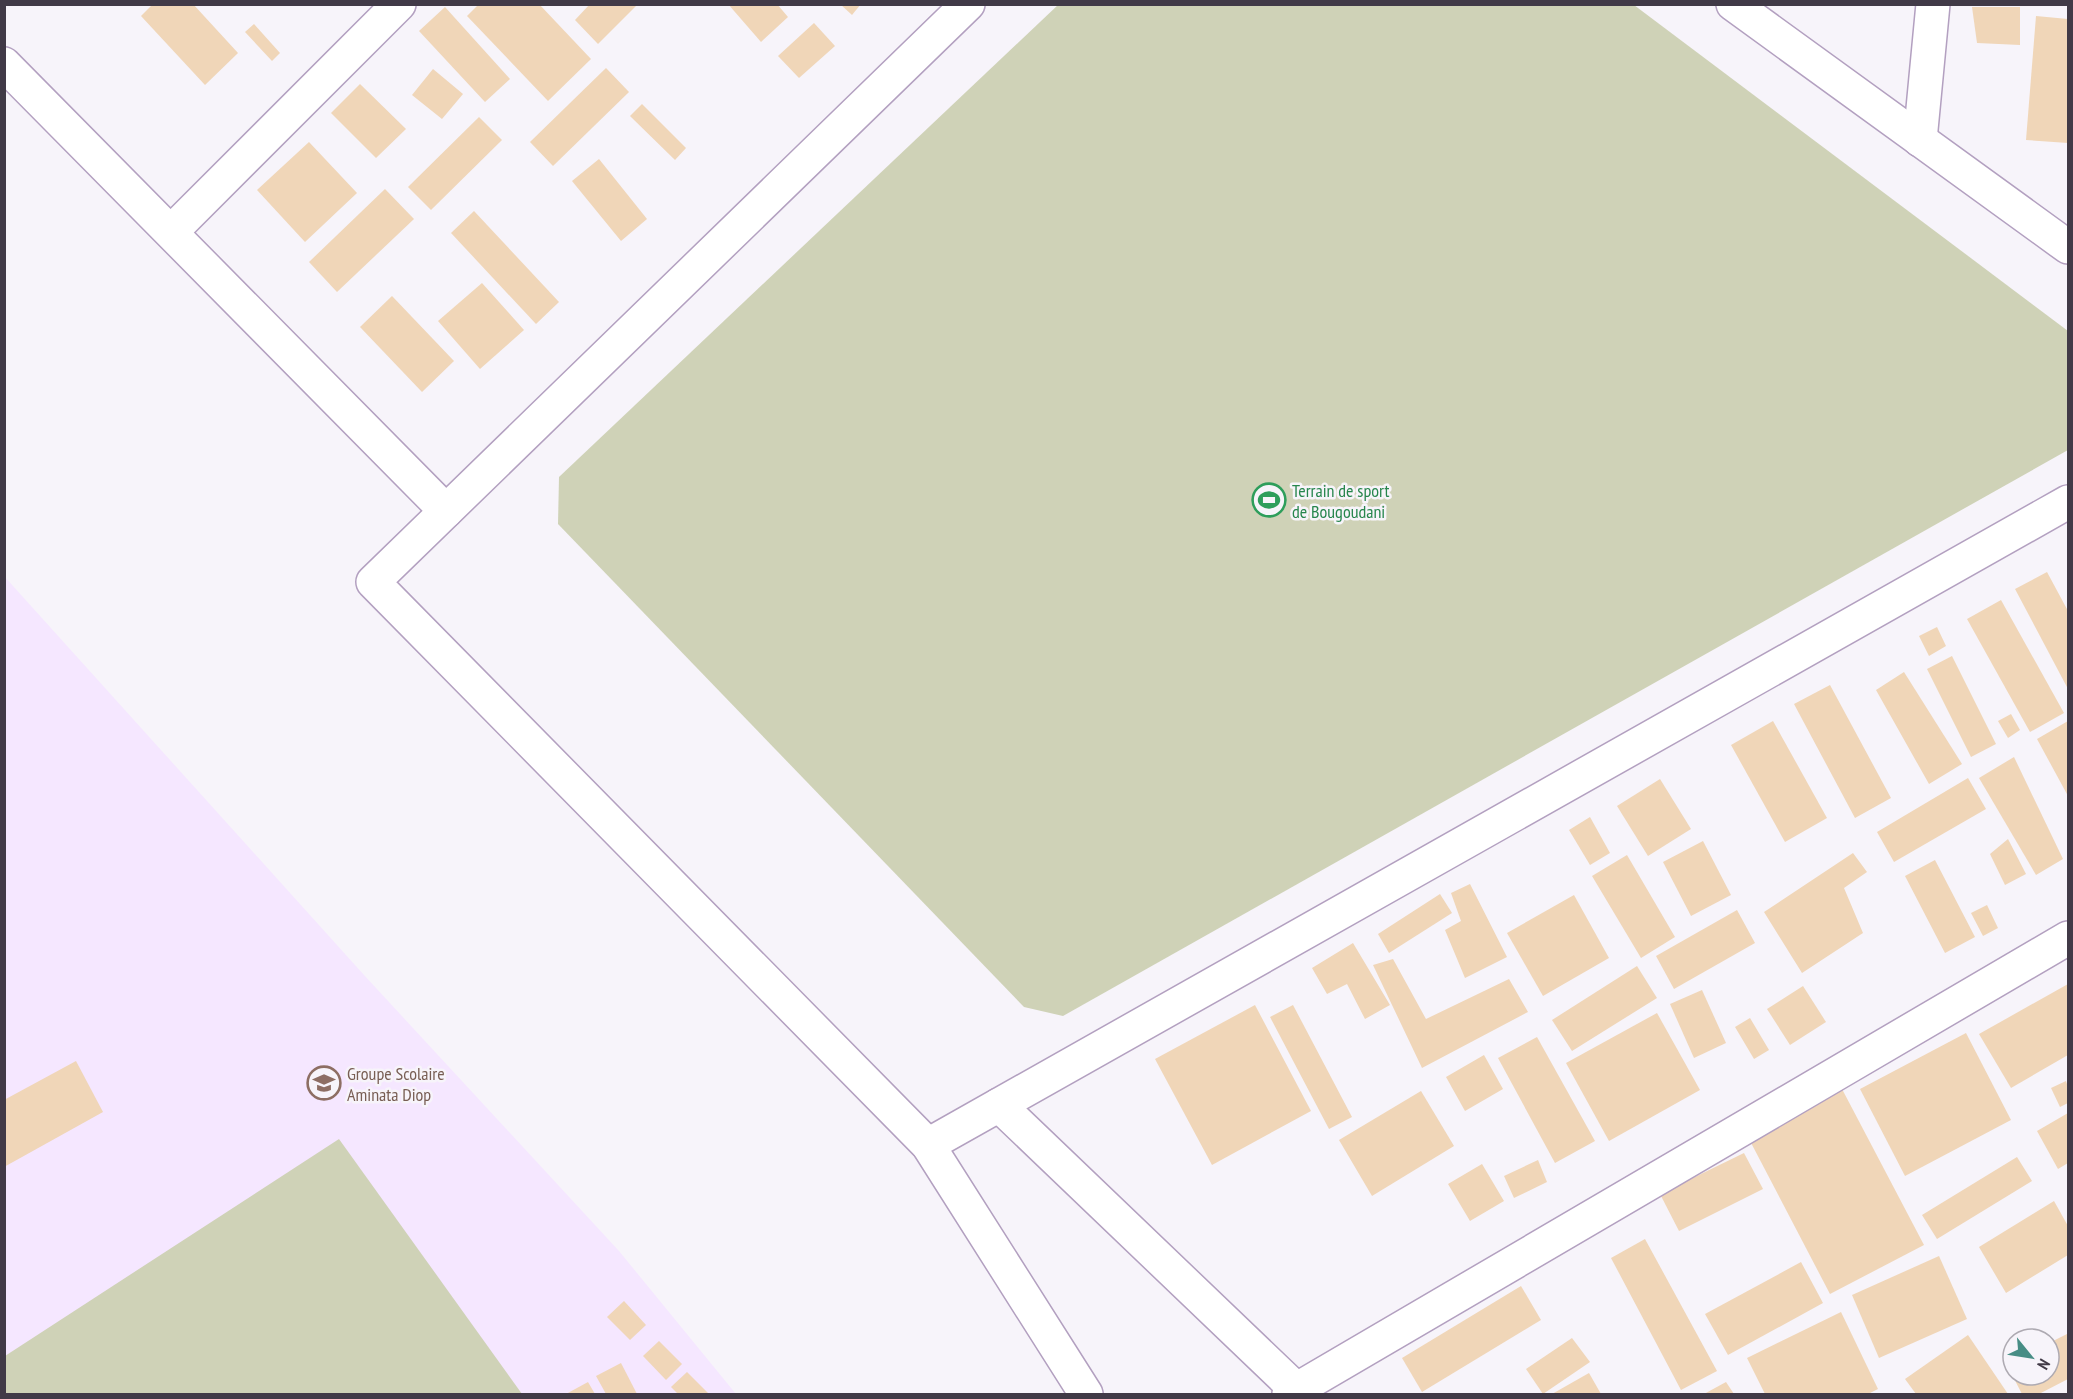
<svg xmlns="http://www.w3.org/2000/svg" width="2073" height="1399" font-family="'PT Sans Narrow',sans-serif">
	<rect width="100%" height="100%" fill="#f7f4fa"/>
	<polygon fill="#f5e7ff" points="4,576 364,975 619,1251 736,1394 5,1394"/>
	<g fill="#cfd2b7">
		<polygon points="1059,4 1634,5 2068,331 2068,450 1063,1016 1024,1007 558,524 559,477"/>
		<polygon points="339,1139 522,1394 5,1394 5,1356"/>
	</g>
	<g fill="#f0d6b8">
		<polygon points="153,4 193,4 238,53 205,85 141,16"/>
		<polygon points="479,4 539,4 591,59 548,101 467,16"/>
		<polygon points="590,4 638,4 598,44 575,20"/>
		<polygon points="728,4 777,4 788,17 761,42"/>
		<polygon points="840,4 861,4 852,15"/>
		<polygon points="445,7 510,79 485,102 419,31"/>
		<polygon points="1972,7 2020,7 2020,45 1977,43"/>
		<polygon points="2036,16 2068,19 2068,143 2026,140"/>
		<polygon points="814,23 835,46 799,78 778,56"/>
		<polygon points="254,24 280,53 272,61 245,32"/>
		<polygon points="606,68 629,92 553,166 530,142"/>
		<polygon points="433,69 463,94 442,119 412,95"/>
		<polygon points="360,84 406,129 376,158 331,113"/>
		<polygon points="642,104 686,148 675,160 630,116"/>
		<polygon points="479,117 502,140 431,210 408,187"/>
		<polygon points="309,142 357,193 305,242 257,190"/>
		<polygon points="599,159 647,219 621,241 572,181"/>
		<polygon points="385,189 414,219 337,292 309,262"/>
		<polygon points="474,211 559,302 536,324 451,233"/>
		<polygon points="482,283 524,330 480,369 438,321"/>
		<polygon points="392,296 454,361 422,392 360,327"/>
		<polygon points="2047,572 2068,611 2068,689 2015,589"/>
		<polygon points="2001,600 2064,713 2030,732 1967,619"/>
		<polygon points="1937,627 1946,646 1929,656 1919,636"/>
		<polygon points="1952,656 1996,744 1971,757 1927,669"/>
		<polygon points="1904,672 1962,764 1929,784 1876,690"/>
		<polygon points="1830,685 1891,798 1855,818 1794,704"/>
		<polygon points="2011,714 2020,730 2008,738 1998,721"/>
		<polygon points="1773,721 1827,818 1785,842 1731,745"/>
		<polygon points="2068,721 2068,796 2037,739"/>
		<polygon points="2014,757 2063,859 2036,875 1979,778"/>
		<polygon points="1968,778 1986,809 1894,862 1877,832"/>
		<polygon points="1660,779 1691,829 1648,856 1617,806"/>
		<polygon points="1590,817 1610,853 1590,865 1569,830"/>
		<polygon points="2008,839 2026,874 2005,885 1990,854"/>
		<polygon points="1703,841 1731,895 1691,916 1663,862"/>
		<polygon points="1853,853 1867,872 1844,888 1863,933 1802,973 1764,912"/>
		<polygon points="1627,855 1675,937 1641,958 1592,876"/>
		<polygon points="1935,860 1975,937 1945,953 1905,876"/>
		<polygon points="1470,884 1507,957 1465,978 1445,930 1461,921 1451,893"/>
		<polygon points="1440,894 1452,913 1389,953 1378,934"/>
		<polygon points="1574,895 1609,958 1543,996 1507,933"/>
		<polygon points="1987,905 1998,928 1983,936 1971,913"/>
		<polygon points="1737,910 1755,943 1674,989 1656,956"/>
		<polygon points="1353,943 1390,1005 1365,1019 1347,984 1327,994 1312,968"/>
		<polygon points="1393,959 1426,1019 1509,979 1528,1012 1422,1068 1373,965"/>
		<polygon points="1637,966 1657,998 1572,1051 1552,1020"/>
		<polygon points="2068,984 2068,1055 2011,1088 1979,1034"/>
		<polygon points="1803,986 1826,1022 1790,1045 1767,1009"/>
		<polygon points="1702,990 1726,1043 1694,1058 1670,1004"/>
		<polygon points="1255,1005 1311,1111 1212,1165 1155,1059"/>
		<polygon points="1293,1005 1352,1117 1329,1129 1270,1017"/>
		<polygon points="1657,1013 1700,1090 1609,1141 1566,1063"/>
		<polygon points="1750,1018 1769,1050 1754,1059 1735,1027"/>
		<polygon points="1966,1033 2011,1120 1905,1176 1860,1089"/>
		<polygon points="1537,1037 1595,1141 1555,1163 1498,1058"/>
		<polygon points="1484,1055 1503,1089 1465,1111 1446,1077"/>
		<polygon points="76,1061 103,1112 4,1167 4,1100"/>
		<polygon points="2066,1081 2068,1087 2068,1103 2060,1107 2051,1088"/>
		<polygon points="1842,1089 1924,1245 1830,1294 1749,1139"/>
		<polygon points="1421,1091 1454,1146 1372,1196 1339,1140"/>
		<polygon points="2068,1113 2068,1163 2058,1169 2037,1131"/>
		<polygon points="1744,1153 1763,1189 1679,1231 1660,1194"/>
		<polygon points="2017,1157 2032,1181 1937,1239 1922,1215"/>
		<polygon points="1538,1160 1547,1182 1514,1198 1504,1176"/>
		<polygon points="1482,1164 1504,1201 1470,1221 1448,1184"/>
		<polygon points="2054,1201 2068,1226 2068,1255 2006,1293 1979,1247"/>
		<polygon points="1645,1239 1717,1371 1681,1390 1611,1258"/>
		<polygon points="1939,1256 1967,1319 1879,1358 1852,1295"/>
		<polygon points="1801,1262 1823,1303 1728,1355 1705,1314"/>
		<polygon points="1521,1286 1541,1320 1422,1392 1402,1358"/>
		<polygon points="624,1301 646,1325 630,1340 607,1317"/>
		<polygon points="1841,1312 1878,1389 1868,1394 1765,1394 1747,1358"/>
		<polygon points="2067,1334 2068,1379 2039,1394 2022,1394 2007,1365 2013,1362 2013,1375 2049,1375 2049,1343"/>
		<polygon points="1968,1335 2008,1394 1916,1394 1905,1379"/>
		<polygon points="1572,1338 1590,1362 1543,1394 1526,1369"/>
		<polygon points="659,1341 682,1364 666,1380 643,1356"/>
		<polygon points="621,1363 637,1394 606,1394 596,1376"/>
		<polygon points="687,1372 709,1394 678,1394 671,1387"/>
		<polygon points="1589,1373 1601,1394 1552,1394"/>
		<polygon points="588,1382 595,1394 566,1394"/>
		<polygon points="1726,1382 1734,1394 1704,1394"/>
	</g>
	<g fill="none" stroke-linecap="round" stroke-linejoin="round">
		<defs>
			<g id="minor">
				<polyline points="968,4 373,582 928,1145 1086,1394"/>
				<polyline points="1733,4 2068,247"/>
				<polyline points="4,64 446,511"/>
				<polyline points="1920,140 1933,4"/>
				<polyline points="171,232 399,4"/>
				<polyline points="999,1105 1301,1394"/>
				<polyline points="928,1145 2068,502"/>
				<polyline points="1289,1394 2068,938"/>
			</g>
		</defs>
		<use href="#minor" stroke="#b3a0c0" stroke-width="36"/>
		<use href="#minor" stroke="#fff" stroke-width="33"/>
	</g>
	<defs>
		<symbol id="stadium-ring" viewBox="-11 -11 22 22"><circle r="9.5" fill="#f7f4fa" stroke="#2e9e5b" stroke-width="1.5"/><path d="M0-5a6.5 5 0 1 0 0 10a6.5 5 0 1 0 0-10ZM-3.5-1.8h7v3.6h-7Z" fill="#2e9e5b"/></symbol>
		<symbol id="school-ring" viewBox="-11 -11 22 22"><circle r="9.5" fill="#f7f4fa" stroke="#8d6e63" stroke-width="1.5"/><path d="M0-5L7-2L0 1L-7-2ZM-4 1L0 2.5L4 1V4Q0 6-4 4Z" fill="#8d6e63"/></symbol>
	</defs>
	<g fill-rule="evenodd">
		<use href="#stadium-ring" x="1250" y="481" width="38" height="38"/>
		<use href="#school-ring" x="305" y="1064" width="38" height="38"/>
	</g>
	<g text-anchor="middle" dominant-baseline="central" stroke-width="5" stroke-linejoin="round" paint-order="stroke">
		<g font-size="18" fill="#27864d" stroke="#f7f4fa" text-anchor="start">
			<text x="1292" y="490">Terrain de sport<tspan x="1292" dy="21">de Bougoudani</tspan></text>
		</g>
		<g font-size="18" fill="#785e54" stroke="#f7f4fa" text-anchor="start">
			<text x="347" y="1073">Groupe Scolaire<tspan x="347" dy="21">Aminata Diop</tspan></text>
		</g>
	</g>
	<rect width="2073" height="1399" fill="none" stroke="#413a47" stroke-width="12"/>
	<g transform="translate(2031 1357) rotate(120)"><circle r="28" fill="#f7f4fa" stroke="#aeaab2" stroke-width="1.5"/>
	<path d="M0-4.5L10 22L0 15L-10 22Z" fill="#478d85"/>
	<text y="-9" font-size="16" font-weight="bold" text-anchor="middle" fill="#413a47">N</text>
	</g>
</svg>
